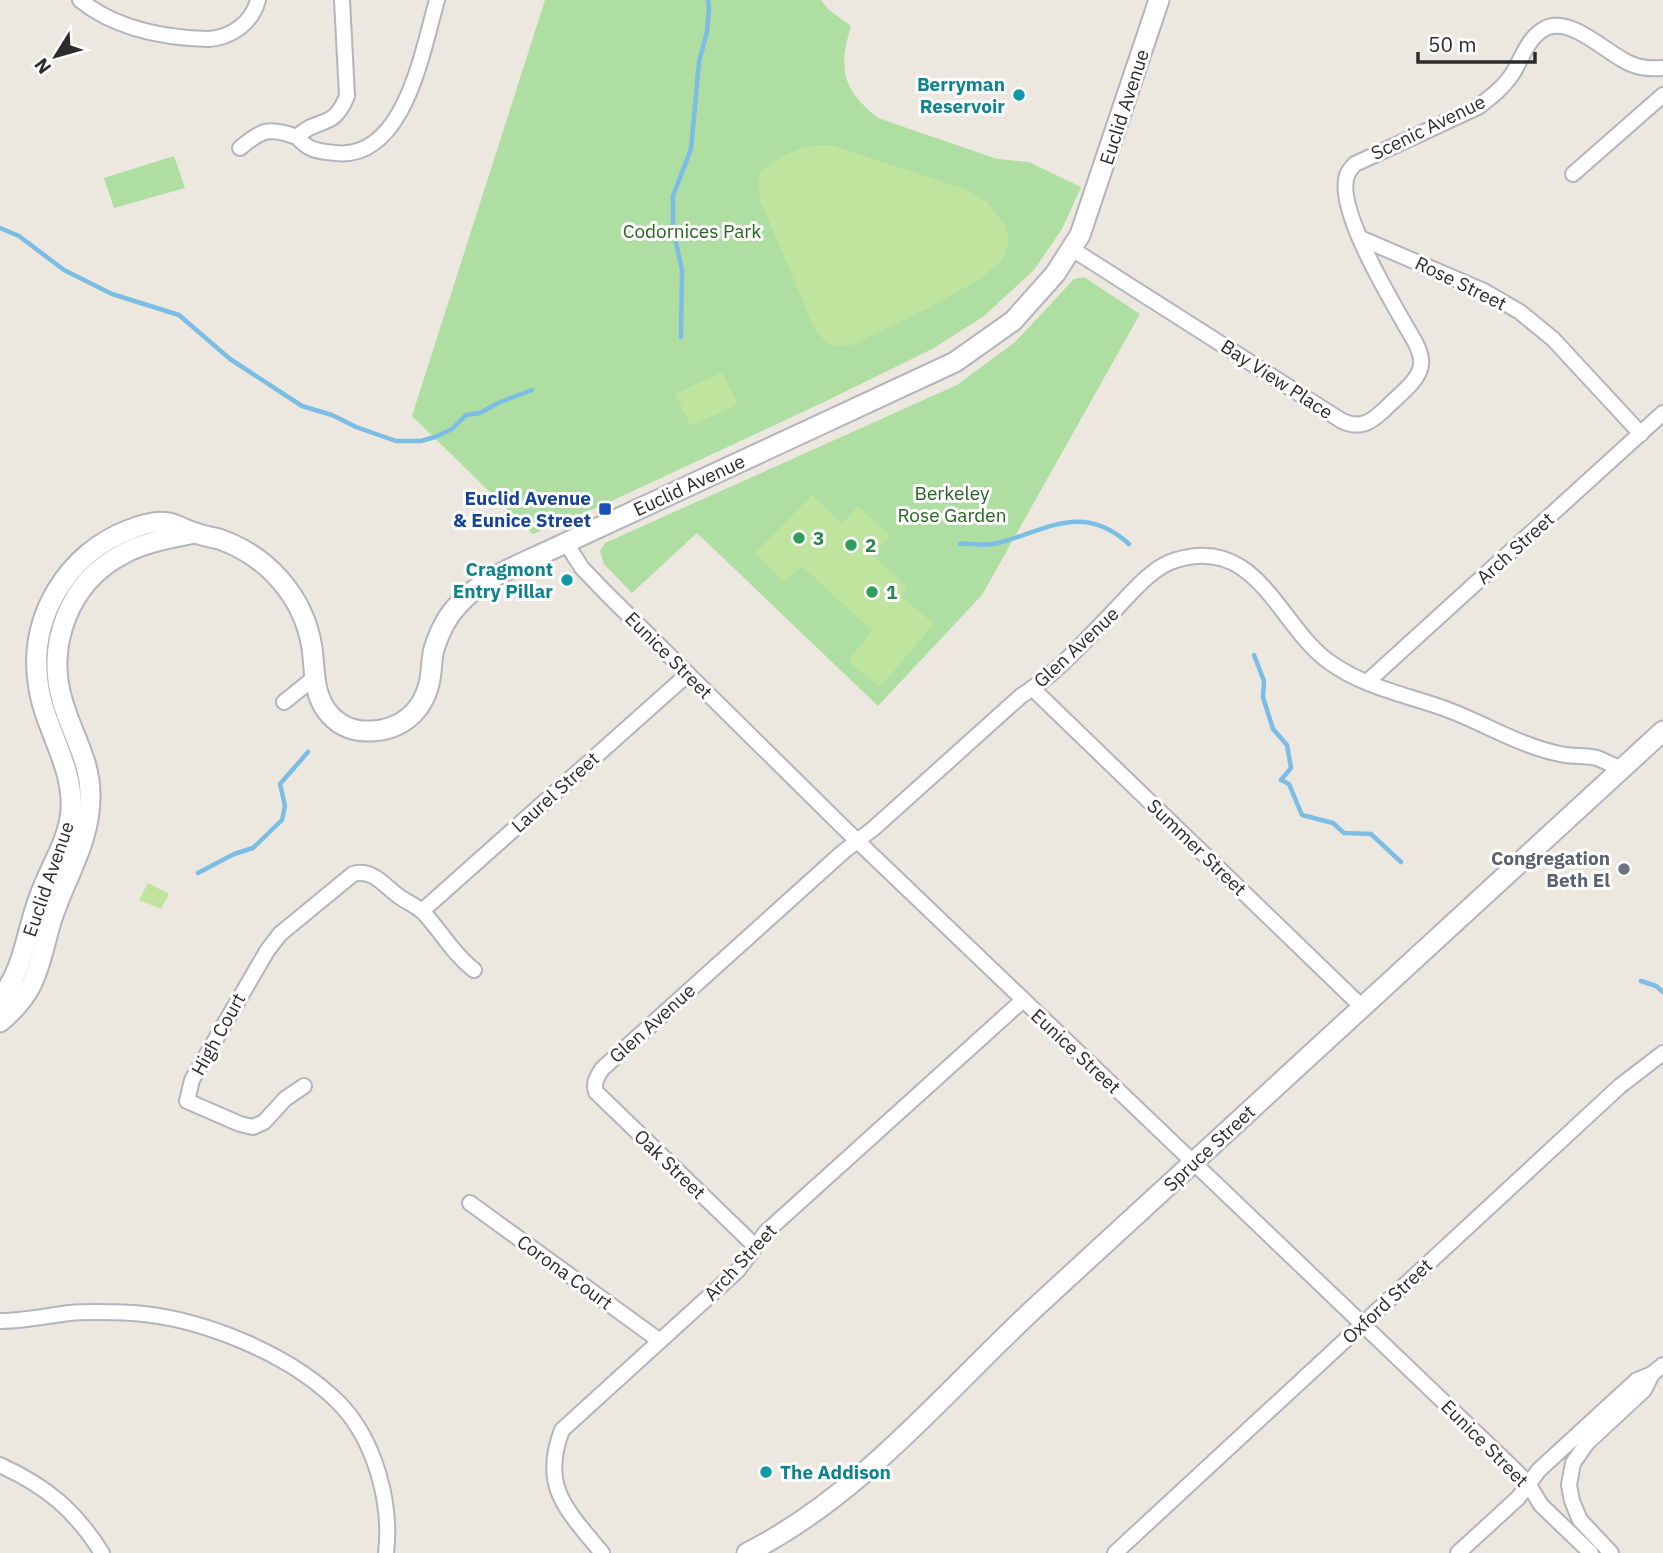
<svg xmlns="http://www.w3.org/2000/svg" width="1663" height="1553" font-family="'IBM Plex Sans',sans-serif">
	<rect width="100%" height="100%" fill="#ece8df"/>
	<g fill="#aedea1">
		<path d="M545 0H821L829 10 851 26C838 69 842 89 878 118L997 159 1029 162 1081 187 1062 229 1034 270 984 316 934 348 824 402 603 505 533 534 412 416Z"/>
		<polygon points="174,156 185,188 114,208 104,178"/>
		<polygon points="1084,277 1140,314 982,595 878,706 697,533 632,593 604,564 600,551 605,543 957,385 1015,342 1074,279"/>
	</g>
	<g fill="#bee49d">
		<path d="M818 145H831L968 190 987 202 1005 225 1009 241 1002 261 977 281 932 306 853 345 831 346 816 332 760 200 758 175C771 159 797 148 818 145Z"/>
		<polygon points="722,372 738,404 691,426 675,394"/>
		<polygon points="812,495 842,524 858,506 890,536 873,555 908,588 902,597 934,624 880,687 848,661 872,631 802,566 785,582 755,553"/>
		<polygon points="148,883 169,894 161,909 139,900"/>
	</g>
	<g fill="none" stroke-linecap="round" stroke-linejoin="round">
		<g stroke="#7cbde5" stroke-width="4.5">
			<polyline points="0,228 19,236 64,270 112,294 179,315 230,359 302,406 332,415 356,427 396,441 421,441 435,437 452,429 466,415 480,413 498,403 532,390"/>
			<polyline points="681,337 682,270 673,229 673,196 691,149 699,62 707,32 709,8 708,0"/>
			<path d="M960 544C974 543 984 547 998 543 1047 530 1083 502 1129 544"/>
			<polyline points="1254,655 1264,681 1263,697 1273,729 1287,745 1291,768 1281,780 1289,784 1302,815 1333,823 1344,833 1371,834 1401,862"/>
			<polyline points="198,873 234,854 253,848 282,820 285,806 280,784 308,752"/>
			<polyline points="1641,981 1656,986 1663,992"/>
		</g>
		<defs>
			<g id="street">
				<path d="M80 0C116 29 164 38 209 39 232 37 252 23 258 0"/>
				<path d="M342 0 347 96C333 131 318 116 297 137 309 151 318 151 335 153 405 161 423 48 437 0"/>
				<path d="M240 148C262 129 270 127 297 137"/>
				<polyline points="1573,174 1663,95"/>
				<polyline points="1360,238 1484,291 1520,312 1553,339 1641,434"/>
				<path d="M1072 249 1342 421C1360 429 1370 423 1384 410 1395 398 1419 382 1421 365 1423 350 1409 333 1403 321 1387 293 1333 203 1348 173 1350 169 1352 167 1355 164L1478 107C1491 97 1504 87 1513 73 1522 58 1528 38 1544 29 1570 14 1608 55 1631 64 1641 68 1652 69 1663 68"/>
				<polyline points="566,543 582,568 606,593 848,832 1517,1472 1529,1485 1541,1505 1591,1553"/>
				<polyline points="1367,682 1663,413"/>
				<polyline points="1032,688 1361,1006"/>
				<polyline points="284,702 314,678"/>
				<polyline points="422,911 688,674"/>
				<path d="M304 1086 285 1099 264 1122 253 1127 240 1124 187 1101 192 1080 267 951 280 934 353 874C373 868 385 887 400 897 407 902 416 906 423 912 441 931 453 954 474 970"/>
				<polyline points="470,1203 660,1341"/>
				<path d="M755 1246 596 1092C593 1083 597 1077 602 1069L843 852 874 828 1021 696C1056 674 1083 643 1111 614 1129 596 1151 567 1176 560 1257 535 1278 624 1328 661 1363 687 1407 695 1446 709 1484 723 1520 746 1560 754 1572 757 1585 755 1597 758 1605 761 1614 766 1621 769"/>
				<path d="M0 1321C23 1321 46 1316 69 1313 89 1311 113 1312 133 1313 202 1318 291 1354 340 1404 375 1441 392 1503 386 1553"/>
				<path d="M0 1465C47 1487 74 1509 102 1553"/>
				<path d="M602 1553C567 1510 540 1487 562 1430L738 1270 766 1232 1022 1001"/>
				<polyline points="1115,1553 1620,1086 1663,1053"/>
				<polyline points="1458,1553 1518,1498 1539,1470 1637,1380 1652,1374 1663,1365"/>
				<polyline points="1611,1553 1580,1520 1572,1501 1569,1485 1573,1463 1587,1443 1644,1390 1652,1374"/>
			</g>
			<g id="secondary">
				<path d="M0 1000C25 966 25 936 39 898 49 868 68 843 71 811 74 764 43 727 38 682 29 616 68 553 129 530 141 525 156 520 169 523 178 525 187 531 196 533 203 536 211 537 219 539 268 556 304 597 312 648 315 670 313 691 326 710 337 725 352 732 371 731 401 730 422 712 429 684 432 673 431 660 434 649 439 633 447 616 459 604 482 579 514 567 544 553L955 362 1013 321 1055 274 1080 235 1159 0"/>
				<path d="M0 1022C37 991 38 968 50 925 63 880 91 843 90 794 90 761 72 734 63 703 45 645 69 582 123 554 145 542 171 538 195 533"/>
				<path d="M747 1553C862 1495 945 1391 1038 1305 1245 1113 1454 922 1663 731"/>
			</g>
		</defs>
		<use href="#street" stroke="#b3b4be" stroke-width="18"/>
		<use href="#secondary" stroke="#b3b4be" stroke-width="23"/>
		<use href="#street" stroke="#fff" stroke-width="14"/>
		<use href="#secondary" stroke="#fff" stroke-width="19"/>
	</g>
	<g fill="#0f9aa8" stroke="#fff" stroke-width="2.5">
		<circle cx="1019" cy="95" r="7"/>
		<circle cx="567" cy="580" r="7"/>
		<circle cx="766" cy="1472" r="7"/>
	</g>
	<rect fill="#1a4fb4" stroke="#fff" stroke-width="2.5" x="598" y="502" width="14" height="14" rx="3.5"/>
	<g fill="#2e9e5b" stroke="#fff" stroke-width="2.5">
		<circle cx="799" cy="538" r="7"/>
		<circle cx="851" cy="545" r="7"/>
		<circle cx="872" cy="592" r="7"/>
	</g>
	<circle fill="#6b7280" stroke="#fff" stroke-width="2.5" cx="1624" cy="869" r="7"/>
	<g text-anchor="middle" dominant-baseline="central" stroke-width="6" stroke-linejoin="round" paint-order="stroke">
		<g font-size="19" font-weight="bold" fill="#0d838f" stroke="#fff" text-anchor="end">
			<text x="1005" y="84">Berryman<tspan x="1005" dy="22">Reservoir</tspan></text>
			<text x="553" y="569">Cragmont<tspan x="553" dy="22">Entry Pillar</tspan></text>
			<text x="780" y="1472" text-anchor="start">The Addison</text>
		</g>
		<g font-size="19" fill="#2c2c2c" stroke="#fff">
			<text transform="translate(1124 107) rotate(-72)">Euclid Avenue</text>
			<text transform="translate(1428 127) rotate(-26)">Scenic Avenue</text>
			<text transform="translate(1461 283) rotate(26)">Rose Street</text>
			<text transform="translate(1277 379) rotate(33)">Bay View Place</text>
			<text transform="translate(689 485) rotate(-25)">Euclid Avenue</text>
			<text transform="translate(1515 548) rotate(-42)">Arch Street</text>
			<text transform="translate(1076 647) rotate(-43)">Glen Avenue</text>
			<text transform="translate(669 655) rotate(45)">Eunice Street</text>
			<text transform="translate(555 792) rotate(-42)">Laurel Street</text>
			<text transform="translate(1197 847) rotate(44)">Summer Street</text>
			<text transform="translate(48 879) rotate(-71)">Euclid Avenue</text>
			<text transform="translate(652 1023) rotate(-42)">Glen Avenue</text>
			<text transform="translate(218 1034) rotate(-61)">High Court</text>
			<text transform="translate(1076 1051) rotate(43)">Eunice Street</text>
			<text transform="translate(1209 1148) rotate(-43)">Spruce Street</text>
			<text transform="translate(670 1164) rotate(44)">Oak Street</text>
			<text transform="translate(740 1262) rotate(-47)">Arch Street</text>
			<text transform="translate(565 1272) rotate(36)">Corona Court</text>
			<text transform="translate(1387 1301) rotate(-43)">Oxford Street</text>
			<text transform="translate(1485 1443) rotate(45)">Eunice Street</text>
		</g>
		<g font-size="19" fill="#276421" stroke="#fff">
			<text x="692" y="231">Codornices Park</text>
			<text x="952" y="493">Berkeley<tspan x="952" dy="22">Rose Garden</tspan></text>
		</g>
		<g font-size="19" font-weight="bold" fill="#164399" stroke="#fff" text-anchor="end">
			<text x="591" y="498">Euclid Avenue<tspan x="591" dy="22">&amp; Eunice Street</tspan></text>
		</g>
		<g font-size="19" font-weight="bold" fill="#27864d" stroke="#fff" text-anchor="start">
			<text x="813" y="538">3</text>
			<text x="865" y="545">2</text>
			<text x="886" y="592">1</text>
		</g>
		<g font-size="19" font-weight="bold" fill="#5b616d" stroke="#fff" text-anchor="end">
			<text x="1610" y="858">Congregation<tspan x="1610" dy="22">Beth El</tspan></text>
		</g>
	</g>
	<g transform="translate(56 56) rotate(233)" stroke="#ffffff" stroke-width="5" paint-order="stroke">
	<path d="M0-5L12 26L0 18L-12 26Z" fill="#2c2c2c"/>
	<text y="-10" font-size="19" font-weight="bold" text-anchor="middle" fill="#2c2c2c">N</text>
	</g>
	<path d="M1418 52v10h117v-10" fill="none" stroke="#2c2c2c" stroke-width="3.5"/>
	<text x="1428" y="52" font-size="21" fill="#2c2c2c" stroke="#ffffff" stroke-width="5" paint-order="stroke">50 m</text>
</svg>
